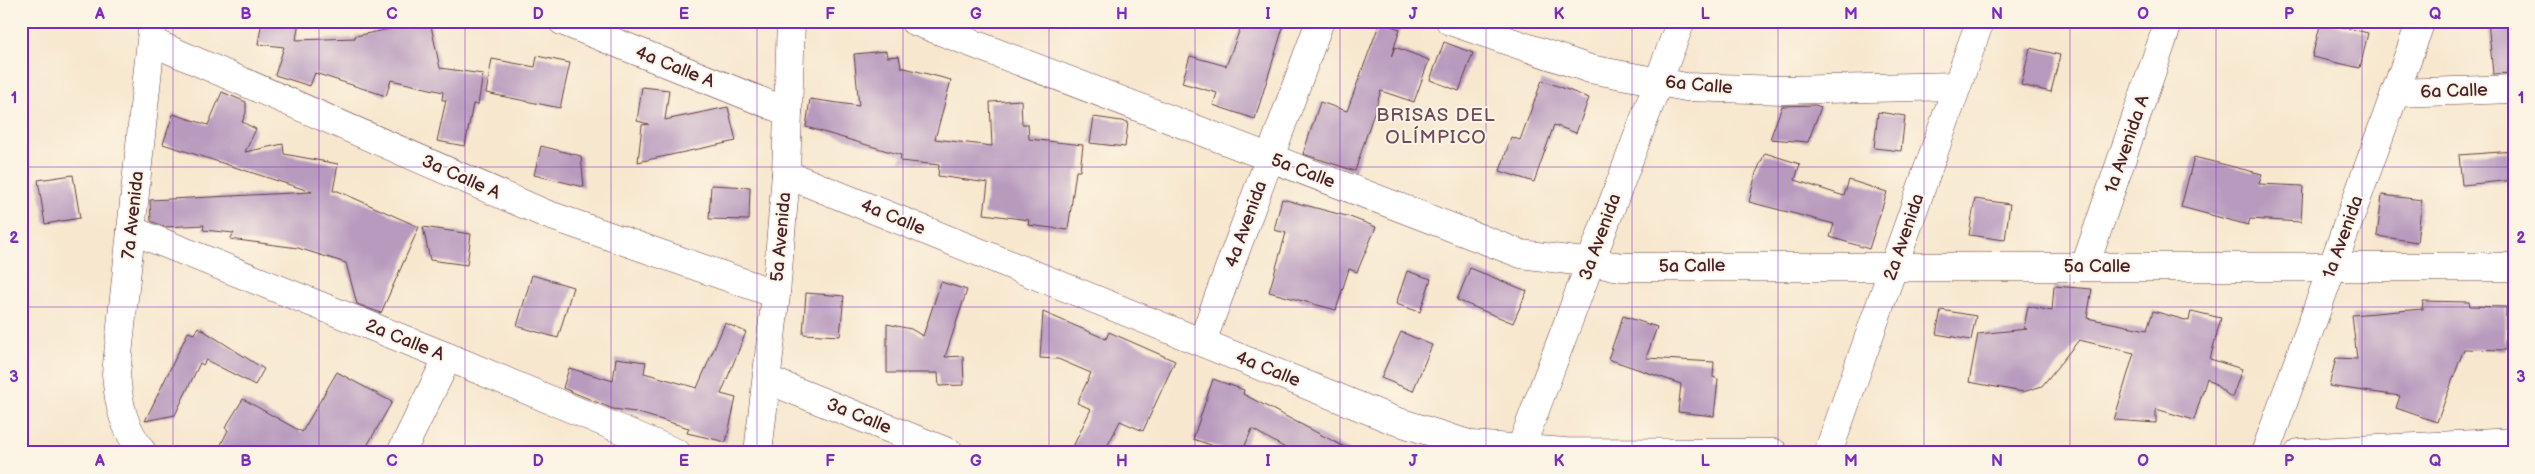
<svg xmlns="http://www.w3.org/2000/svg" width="2535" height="474" font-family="'Balsamiq Sans',sans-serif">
	<rect width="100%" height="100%" fill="#fcf5e5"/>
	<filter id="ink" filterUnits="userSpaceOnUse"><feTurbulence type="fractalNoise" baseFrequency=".02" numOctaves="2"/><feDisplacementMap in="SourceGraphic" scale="10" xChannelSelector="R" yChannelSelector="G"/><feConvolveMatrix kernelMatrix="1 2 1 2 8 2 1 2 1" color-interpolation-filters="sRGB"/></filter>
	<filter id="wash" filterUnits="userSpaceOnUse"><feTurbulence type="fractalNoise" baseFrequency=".0096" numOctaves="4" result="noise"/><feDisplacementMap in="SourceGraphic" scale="20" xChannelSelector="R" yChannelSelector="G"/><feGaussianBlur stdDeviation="1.12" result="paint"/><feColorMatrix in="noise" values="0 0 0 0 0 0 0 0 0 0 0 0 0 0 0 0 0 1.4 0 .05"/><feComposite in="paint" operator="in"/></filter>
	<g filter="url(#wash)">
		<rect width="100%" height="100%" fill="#f7e7ce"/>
		<g id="blocks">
			<g fill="#b89abe">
				<polygon points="262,21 299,21 296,40 355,38 355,36 430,21 440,68 483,74 478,105 473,104 465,146 437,141 446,100 442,100 443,92 391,80 386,96 315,73 310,86 275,75 284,47 258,44"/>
				<polygon points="1243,21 1285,21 1255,119 1213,105 1217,93 1182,83 1190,56 1226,66"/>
				<polygon points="2488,21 2514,21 2514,73 2493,74"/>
				<polygon points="1380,22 1400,29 1391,57 1395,47 1429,60 1414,102 1381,91 1355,171 1303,154 1320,102 1347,111"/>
				<polygon points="2321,22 2368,33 2360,68 2312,57"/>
				<polygon points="1444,42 1473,53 1459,91 1430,80"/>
				<polygon points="2030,48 2060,55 2051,92 2021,85"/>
				<polygon points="886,51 887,57 899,56 901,67 951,80 935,139 992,146 990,102 1021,100 1022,124 1028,124 1029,139 1083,145 1080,171 1076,171 1068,230 1028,225 1029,220 984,214 988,183 938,176 939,165 900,161 901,155 806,127 810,99 859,106 854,54"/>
				<polygon points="537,56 570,63 560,108 486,93 492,59 535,67"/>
				<polygon points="1542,80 1589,98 1576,133 1554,125 1534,182 1500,171 1511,137 1520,140"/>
				<polygon points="642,87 669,90 665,120 728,107 736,141 638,162 642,125 649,124 637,121"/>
				<polygon points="222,92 246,102 246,113 242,122 256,129 245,152 283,144 284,154 338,164 333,191 338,191 419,227 381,313 357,304 346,263 298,248 230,239 234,233 203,230 204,225 165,227 151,221 150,200 312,192 163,144 173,114 208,125"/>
				<polygon points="1815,105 1821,107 1808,142 1770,139 1782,106"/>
				<polygon points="1878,112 1905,116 1901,151 1874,148"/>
				<polygon points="1094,117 1128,122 1125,147 1090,143"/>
				<polygon points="541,146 581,156 584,187 534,175"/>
				<polygon points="2514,151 2514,180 2462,185 2459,155"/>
				<polygon points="1765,153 1800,164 1795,180 1844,196 1849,180 1887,192 1869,249 1830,237 1834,224 1749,202 1756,173"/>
				<polygon points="2194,157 2262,174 2259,184 2303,186 2301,222 2250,219 2248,225 2181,207"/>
				<polygon points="73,175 80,218 45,224 38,180"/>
				<polygon points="711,185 750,187 749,220 709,219"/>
				<polygon points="2382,195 2422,200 2417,242 2377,236"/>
				<polygon points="1282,199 1350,217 1376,227 1357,272 1349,269 1336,310 1269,292 1286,233 1274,230"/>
				<polygon points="1975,199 2010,204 2005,240 1969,235"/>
				<polygon points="423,227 471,234 467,265 430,260"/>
				<polygon points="1470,268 1527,291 1513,323 1457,300"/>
				<polygon points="1407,271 1431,279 1420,312 1396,304"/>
				<polygon points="532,275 573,287 558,338 517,326"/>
				<polygon points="941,282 967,290 945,357 963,356 964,385 939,386 938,373 887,373 887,324 911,329 923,336"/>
				<polygon points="2054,286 2092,289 2087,318 2147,330 2153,311 2189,321 2191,311 2221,318 2210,359 2242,369 2232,398 2207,378 2194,420 2156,409 2156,423 2114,420 2134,353 2079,340 2042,386 2023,392 1969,382 1978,334 2027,329 2024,328 2028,306 2052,311"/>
				<polygon points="806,293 844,296 840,336 803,334"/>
				<polygon points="2423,301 2469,302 2470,306 2506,307 2505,350 2464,349 2437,422 2396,408 2400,396 2329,386 2336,358 2357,359 2352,315 2422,309"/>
				<polygon points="1941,310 1976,316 1971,340 1936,334"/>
				<polygon points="1043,312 1106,339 1109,332 1175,361 1143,431 1120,421 1104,453 1070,453 1091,409 1077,403 1091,373 1058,359 1040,358"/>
				<polygon points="1623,316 1657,327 1646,358 1714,362 1713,377 1718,379 1714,416 1678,412 1681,384 1608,359"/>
				<polygon points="725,323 746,332 721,394 736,398 726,442 687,433 689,428 635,412 613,409 563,388 569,368 613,381 616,358 646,362 644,373 697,388"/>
				<polygon points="198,327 264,369 255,385 206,360 203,365 200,363 175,415 145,421 188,332 194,334"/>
				<polygon points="1401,332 1432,345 1413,391 1381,378"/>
				<polygon points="337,372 392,402 363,453 217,453 228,430 225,428 243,399 302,432"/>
				<polygon points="1213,379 1244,390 1243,394 1356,453 1294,453 1252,429 1242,453 1234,453 1193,439"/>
			</g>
		</g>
	</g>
	<g filter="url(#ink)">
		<use href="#blocks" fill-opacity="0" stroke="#643d43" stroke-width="1"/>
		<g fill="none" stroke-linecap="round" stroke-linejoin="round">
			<defs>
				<g id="minor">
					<polyline points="562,21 788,112"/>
					<polyline points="914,21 1521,254 1623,267 2514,267"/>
					<polyline points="1450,21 1590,69 1686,87 1783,90 1957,86"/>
					<polyline points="152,42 546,214 776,294"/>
					<polyline points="2395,93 2514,89"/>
					<polyline points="786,174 1393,420 1472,445 1566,452 1774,453"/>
					<polyline points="131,230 448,357 677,453"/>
					<polyline points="2085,266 2169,21"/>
					<polyline points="1202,342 1320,21"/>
					<polyline points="768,380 950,453"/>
					<path d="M143 453C123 426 119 407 116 374L153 21"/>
					<polyline points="401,453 448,357"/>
					<polyline points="758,453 776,294 786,174 791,21"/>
					<polyline points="1519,453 1681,21"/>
					<polyline points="1828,453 1980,21"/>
					<polyline points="2265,453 2421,21"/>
					<polyline points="2299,453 2514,442"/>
				</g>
			</defs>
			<use href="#minor" stroke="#643d43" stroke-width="29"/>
			<use href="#minor" stroke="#fff" stroke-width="28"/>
		</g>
	</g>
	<path fill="none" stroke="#7b2cbf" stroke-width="1" stroke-opacity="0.55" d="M173 21V453M319 21V453M465 21V453M611 21V453M757 21V453M903 21V453M1049 21V453M1195 21V453M1340 21V453M1486 21V453M1632 21V453M1778 21V453M1924 21V453M2070 21V453M2216 21V453M2362 21V453M21 167H2514M21 307H2514"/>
	<g text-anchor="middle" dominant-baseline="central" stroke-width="4" stroke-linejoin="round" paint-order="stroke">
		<g font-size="18" fill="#4a1f2b" stroke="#fcf5e5">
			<text transform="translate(675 67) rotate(22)">4a Calle A</text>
			<text transform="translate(1699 85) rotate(5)">6a Calle</text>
			<text transform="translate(2454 91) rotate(-2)">6a Calle</text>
			<text transform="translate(2127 144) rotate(-71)">1a Avenida A</text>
			<text transform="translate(1303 171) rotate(21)">5a Calle</text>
			<text transform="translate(461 177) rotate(24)">3a Calle A</text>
			<text transform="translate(133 215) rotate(-84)">7a Avenida</text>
			<text transform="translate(893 217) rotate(22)">4a Calle</text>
			<text transform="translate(1246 224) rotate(-70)">4a Avenida</text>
			<text transform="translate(781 237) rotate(-85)">5a Avenida</text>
			<text transform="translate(1600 237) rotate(-70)">3a Avenida</text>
			<text transform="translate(1904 237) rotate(-71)">2a Avenida</text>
			<text transform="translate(2343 237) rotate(-70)">1a Avenida</text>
			<text transform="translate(1692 266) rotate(-1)">5a Calle</text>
			<text x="2097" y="266">5a Calle</text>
			<text transform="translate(405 340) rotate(22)">2a Calle A</text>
			<text transform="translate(1268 369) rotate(22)">4a Calle</text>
			<text transform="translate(859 416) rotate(22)">3a Calle</text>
		</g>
		<g font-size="19" letter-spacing="1" fill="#704a5e" stroke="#fcf5e5">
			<text x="1436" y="115">BRISAS DEL<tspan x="1436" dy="22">OLÍMPICO</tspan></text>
		</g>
	</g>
	<rect width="2535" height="474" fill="none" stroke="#fcf5e5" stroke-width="55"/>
	<rect x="28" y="28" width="2480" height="418" fill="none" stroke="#7b2cbf" stroke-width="2"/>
	<g font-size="16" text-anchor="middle" font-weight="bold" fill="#7b2cbf">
		<text x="100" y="19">A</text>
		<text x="246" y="19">B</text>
		<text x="392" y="19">C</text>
		<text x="538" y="19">D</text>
		<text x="684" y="19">E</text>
		<text x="830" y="19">F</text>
		<text x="976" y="19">G</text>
		<text x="1122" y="19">H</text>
		<text x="1268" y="19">I</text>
		<text x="1413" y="19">J</text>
		<text x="1559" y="19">K</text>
		<text x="1705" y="19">L</text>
		<text x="1851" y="19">M</text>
		<text x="1997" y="19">N</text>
		<text x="2143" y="19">O</text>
		<text x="2289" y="19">P</text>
		<text x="2435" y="19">Q</text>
		<text x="14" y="103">1</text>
		<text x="2521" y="103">1</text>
		<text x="14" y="243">2</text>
		<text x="2521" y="243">2</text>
		<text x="14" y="382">3</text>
		<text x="2521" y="382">3</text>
		<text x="100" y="466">A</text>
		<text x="246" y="466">B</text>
		<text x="392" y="466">C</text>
		<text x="538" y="466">D</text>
		<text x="684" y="466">E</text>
		<text x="830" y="466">F</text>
		<text x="976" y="466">G</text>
		<text x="1122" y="466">H</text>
		<text x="1268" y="466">I</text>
		<text x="1413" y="466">J</text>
		<text x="1559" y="466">K</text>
		<text x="1705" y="466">L</text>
		<text x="1851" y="466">M</text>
		<text x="1997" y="466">N</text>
		<text x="2143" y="466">O</text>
		<text x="2289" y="466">P</text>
		<text x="2435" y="466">Q</text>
	</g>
</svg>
